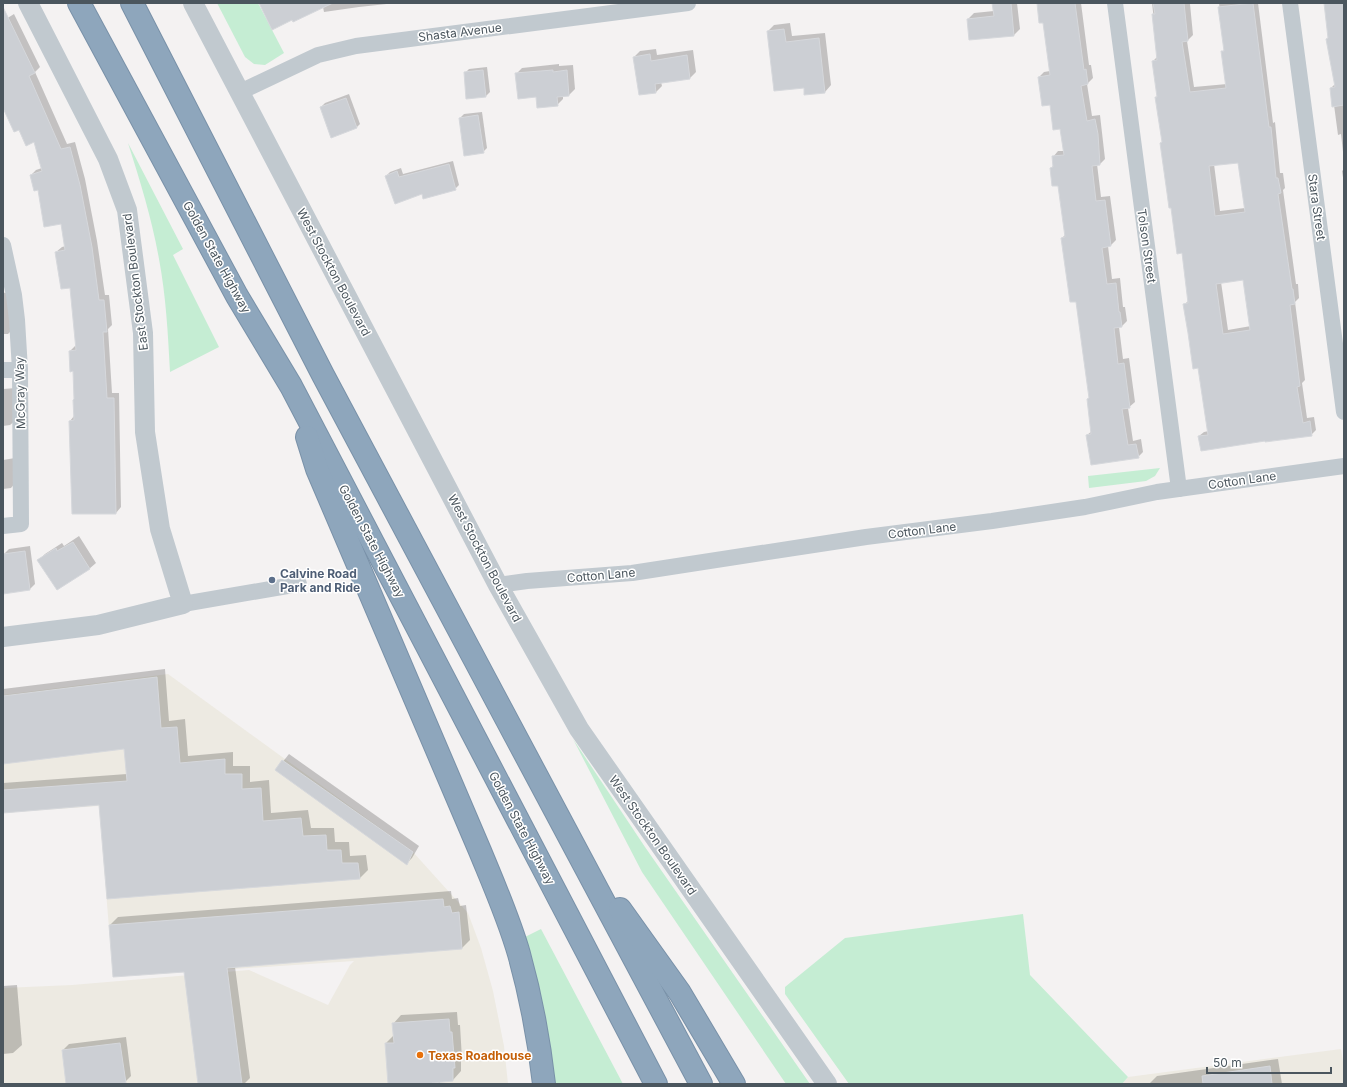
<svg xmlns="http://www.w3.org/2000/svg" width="1347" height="1087" font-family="Inter,sans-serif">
	<rect width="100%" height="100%" fill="#f4f2f2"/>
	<g fill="#edeae2">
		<polygon points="168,674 413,852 468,913 481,948 493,991 504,1046 508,1084 3,1084 3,988 72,985 249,970 328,1005 350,965 354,961 113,977 99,806 3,813 3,695"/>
		<polygon points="1341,1049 1344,1068 1344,1084 1122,1084 1128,1077"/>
	</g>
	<g fill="#c5edd3">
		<polygon points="217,3 258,3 284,53 265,65 254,64 245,57"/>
		<path d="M128 143 183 249 173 255 219 347 170 372C168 334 166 296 159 259 152 219 140 181 128 143Z"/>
		<polygon points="1160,468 1155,476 1146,481 1089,488 1088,476"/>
		<polygon points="573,739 645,847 810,1084 786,1084 642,872"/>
		<polygon points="1023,914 1030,975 1128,1077 1122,1084 849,1084 785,994 785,987 845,938"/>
		<path d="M541 929 623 1084H555C550 1034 538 986 525 937Z"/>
	</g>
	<g fill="#0003" fill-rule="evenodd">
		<polygon points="260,3 396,3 359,7 324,12 323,7 293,19"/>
		<polygon points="993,3 1017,3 1020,29 1014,35 970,39 968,19 974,13 994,11"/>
		<polygon points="1038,3 1081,3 1089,65 1091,65 1093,78 1087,84 1092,116 1100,115 1105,159 1100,164 1097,164 1101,197 1110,196 1116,240 1110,246 1108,246 1112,279 1120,278 1123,307 1125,307 1127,321 1122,326 1119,327 1123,359 1129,358 1135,402 1128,408 1133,441 1141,439 1143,452 1138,457 1087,435 1092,431 1088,399 1090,397 1076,301 1062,238 1066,234 1059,184 1051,168 1054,165 1053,157 1058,151 1064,151 1061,128 1039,77 1044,72 1050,71 1044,22"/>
		<path d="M1152 3H1199L1190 4 1193 35 1187 41 1194 87 1227 84 1222 52 1225 49 1219 3H1258L1273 123 1275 122 1280 173H1283L1285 188 1283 190 1296 284H1298L1299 298 1295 302 1305 380 1302 383 1307 418 1314 417 1316 430 1311 435 1265 440 1199 436 1204 432 1209 431 1199 367 1185 304 1189 300 1182 252 1156 97 1158 95 1153 61 1158 56ZM1238 162 1245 208 1220 211 1214 164ZM1244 279 1251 326 1228 330 1221 282Z"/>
		<polygon points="1325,3 1344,3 1344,161 1341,134 1338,135 1334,105 1331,88 1335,84"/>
		<polygon points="3,13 6,19 14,14 40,67 35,72 67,144 75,142 85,179 97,241 105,295 109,295 112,325 108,329 112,393 119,393 121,507 116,513 70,421 74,416 75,398 74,370 70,351 75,346 77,346 71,287 56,252 62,247 66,246 62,222 31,175 36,170 42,168 35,141 19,129 3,105"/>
		<polygon points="790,23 792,36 825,33 831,85 825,92 805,94 804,87 768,31 774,25"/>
		<polygon points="656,49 657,55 693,50 696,72 690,78 661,82 662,86 656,92 634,57 640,51"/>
		<polygon points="559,64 559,66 573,65 575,89 569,95 563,96 563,99 557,105 537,96 516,74 522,68"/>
		<polygon points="487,67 490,92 486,96 465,73 469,69"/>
		<polygon points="349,94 360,124 356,128 321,107 325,103"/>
		<polygon points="482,112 487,148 483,152 460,118 464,114"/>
		<polygon points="453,161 459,185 455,189 423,193 386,176 390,172 401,168 403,174"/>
		<polygon points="1344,169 1344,184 1342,171"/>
		<polygon points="11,292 14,328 8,334 3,334 3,293"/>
		<polygon points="16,388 16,420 10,425 3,426 3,389"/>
		<polygon points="15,458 16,482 11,488 3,489 3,460"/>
		<polygon points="79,536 96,563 89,569 39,560 45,554 62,543 64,546"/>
		<polygon points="30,546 35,584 30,589 3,593 3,555 9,549"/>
		<polygon points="165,669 169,721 185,719 188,756 233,752 233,766 250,766 250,782 269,780 271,813 308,810 311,828 334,828 335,842 349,842 350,856 366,855 368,870 360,878 100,804 3,812 3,783 127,774 125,748 3,763 3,689"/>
		<polygon points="289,754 419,846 412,858 406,864 277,769"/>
		<polygon points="451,891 452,899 458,898 460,906 466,905 470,940 462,948 235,967 250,1078 244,1084 199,1084 185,971 110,925 118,917"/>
		<polygon points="17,985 22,1045 13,1053 3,1054 3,986"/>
		<polygon points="457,1012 458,1025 460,1025 462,1059 461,1060 461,1071 453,1080 440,1081 440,1084 389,1084 386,1043 394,1035 393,1024 401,1015"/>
		<polygon points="126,1037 131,1076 125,1082 104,1084 67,1084 63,1050 69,1044"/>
		<polygon points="1278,1059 1282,1084 1149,1084 1157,1076"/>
	</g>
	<g fill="#cccfd4" stroke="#d6d8dc" fill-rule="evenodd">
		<polygon points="259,3 333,3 293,22 292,20 272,30"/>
		<polygon points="992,3 1011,3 1014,36 969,40 967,19 994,16"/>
		<polygon points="1037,3 1075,3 1084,70 1086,69 1088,84 1081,86 1087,121 1095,119 1098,134 1100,165 1092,166 1096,201 1105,200 1111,246 1102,248 1107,284 1116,283 1119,312 1120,312 1122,327 1114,328 1118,364 1124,363 1130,408 1122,409 1128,445 1136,444 1139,458 1091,465 1086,435 1091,434 1087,399 1089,398 1083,354 1076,302 1070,302 1061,238 1065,237 1058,186 1052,186 1050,168 1053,167 1052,156 1064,155 1060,129 1053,130 1050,105 1042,106 1038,77 1050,75 1043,23 1039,23"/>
		<path d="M1153 3H1184L1188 41 1182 42 1190 92 1226 88 1221 51H1224L1218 7 1253 3 1269 127H1271L1276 178H1278L1281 193 1278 194 1292 289H1293L1295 304 1290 305 1300 386 1297 387 1303 423 1310 421 1312 436 1265 442V441L1201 451 1198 436 1208 435 1198 368 1193 369 1188 333 1183 304 1188 303 1182 253 1177 254 1171 208H1169L1167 193 1160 143 1162 142 1155 97H1157L1152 61 1157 60 1152 14H1155ZM1238 163 1245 212 1215 216 1209 166ZM1243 280 1250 330 1223 334 1216 284Z"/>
		<polygon points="1324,3 1344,3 1344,105 1332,107 1330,88 1335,87 1326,39 1328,38"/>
		<polygon points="3,7 35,73 29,76 61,149 70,147 80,185 92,247 99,300 104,300 107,332 103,332 107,398 114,398 116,514 72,514 69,421 74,420 73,400 74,399 73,371 70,372 69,351 76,350 70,288 61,289 55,252 65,250 61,224 44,227 38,190 34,191 30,175 42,171 34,142 26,146 19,130 14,132 3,108"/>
		<polygon points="784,29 786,42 819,38 825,93 804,95 804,88 774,91 767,31"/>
		<polygon points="650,54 651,61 687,55 690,79 655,84 656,93 639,95 633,57"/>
		<polygon points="483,70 486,97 466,99 464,72"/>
		<polygon points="553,70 553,72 567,70 569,96 557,97 558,106 537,108 536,97 518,99 515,73"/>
		<polygon points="346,98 357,128 331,138 320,107"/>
		<polygon points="478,115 484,153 464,156 459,118"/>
		<polygon points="449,164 456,190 423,199 422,194 395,204 385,176 397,171 399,177"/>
		<polygon points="73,542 90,569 57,590 37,560 56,548 57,551"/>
		<polygon points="25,551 30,590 3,594 3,554"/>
		<polygon points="157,677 161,728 177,727 180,763 225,759 225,774 242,774 242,789 261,788 263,821 301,818 303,836 326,835 327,850 341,850 342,863 358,863 360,879 107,899 99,805 3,813 3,790 127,781 124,749 3,764 3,696"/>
		<polygon points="282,760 413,852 407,865 275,770"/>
		<polygon points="443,899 444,907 450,906 452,913 459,912 462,949 227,968 242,1084 198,1084 184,972 113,977 109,925"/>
		<polygon points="449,1019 450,1032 452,1032 455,1068 453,1068 453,1081 432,1083 432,1084 388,1084 385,1043 394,1043 392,1023"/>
		<polygon points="120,1043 126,1083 113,1084 66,1084 62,1050"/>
		<polygon points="1270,1066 1272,1084 1203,1084 1202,1076"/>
	</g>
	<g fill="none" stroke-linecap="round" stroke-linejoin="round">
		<defs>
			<g id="motorway">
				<polyline points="79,3 237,296 291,386 656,1084"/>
				<polyline points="132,3 323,375 701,1084"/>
				<path d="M307 437 317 469 480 851C494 885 509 919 519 954 531 997 539 1040 544 1084"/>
				<polyline points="620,909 680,993 734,1084"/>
			</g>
		</defs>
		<use href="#motorway" stroke="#7991a8" stroke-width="24"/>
		<g stroke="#c1c9cf" stroke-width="16">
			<polyline points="1115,3 1179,489"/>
			<polyline points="1290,3 1344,412"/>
			<polyline points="240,92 318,55 356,46 688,3"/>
			<polyline points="3,245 14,295 17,320 20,370 21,524 3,526"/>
			<polyline points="3,370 20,370"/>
			<polyline points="498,585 527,581 632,573 866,537 992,521 1085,507 1157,492 1344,466"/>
			<polyline points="183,604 299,584"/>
		</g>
		<g stroke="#c1c9cf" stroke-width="20">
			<polyline points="193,3 498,585 579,729 827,1084"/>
			<polyline points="3,637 98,625 183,604 160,529 145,432 143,333 127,210 108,159 28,3"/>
		</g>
		<use href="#motorway" stroke="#8ea6bc" stroke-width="22"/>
	</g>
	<circle fill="#5c6f8a" stroke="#fff" stroke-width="1.5" cx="272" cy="580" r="4"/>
	<circle fill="#e8710a" stroke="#fff" stroke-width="1.5" cx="420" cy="1055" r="4"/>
	<g text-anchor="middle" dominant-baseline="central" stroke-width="3" stroke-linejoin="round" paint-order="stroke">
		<g font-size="12" fill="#4b565e" stroke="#fff">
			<text transform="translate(460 32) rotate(-7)">Shasta Avenue</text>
			<text transform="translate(1317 207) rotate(82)">Stara Street</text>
			<text transform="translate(1147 246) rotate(82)">Tolson Street</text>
			<text transform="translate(217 257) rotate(61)">Golden State Highway</text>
			<text transform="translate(334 272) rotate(62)">West Stockton Boulevard</text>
			<text transform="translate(135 282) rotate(-97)">East Stockton Boulevard</text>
			<text transform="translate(20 393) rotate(-91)">McGray Way</text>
			<text transform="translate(1242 480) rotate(-8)">Cotton Lane</text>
			<text transform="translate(922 530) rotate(-7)">Cotton Lane</text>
			<text transform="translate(372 541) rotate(62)">Golden State Highway</text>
			<text transform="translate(485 558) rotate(62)">West Stockton Boulevard</text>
			<text transform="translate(601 575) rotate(-5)">Cotton Lane</text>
			<text transform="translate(522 828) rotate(62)">Golden State Highway</text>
			<text transform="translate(653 835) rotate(55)">West Stockton Boulevard</text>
		</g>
		<g font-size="12" font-weight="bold" fill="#4e5e75" stroke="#fff" text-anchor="start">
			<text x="280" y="573">Calvine Road<tspan x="280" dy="14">Park and Ride</tspan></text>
		</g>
		<g font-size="12" font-weight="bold" fill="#c56008" stroke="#fff" text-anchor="start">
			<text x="428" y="1055">Texas Roadhouse</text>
		</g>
	</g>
	<rect width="1347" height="1087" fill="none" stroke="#4b565e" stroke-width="8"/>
	<path d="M1207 1067v6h124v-6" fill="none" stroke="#4b565e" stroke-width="2"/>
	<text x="1213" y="1067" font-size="12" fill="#4b565e" stroke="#ffffff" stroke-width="3" paint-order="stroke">50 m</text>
</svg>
